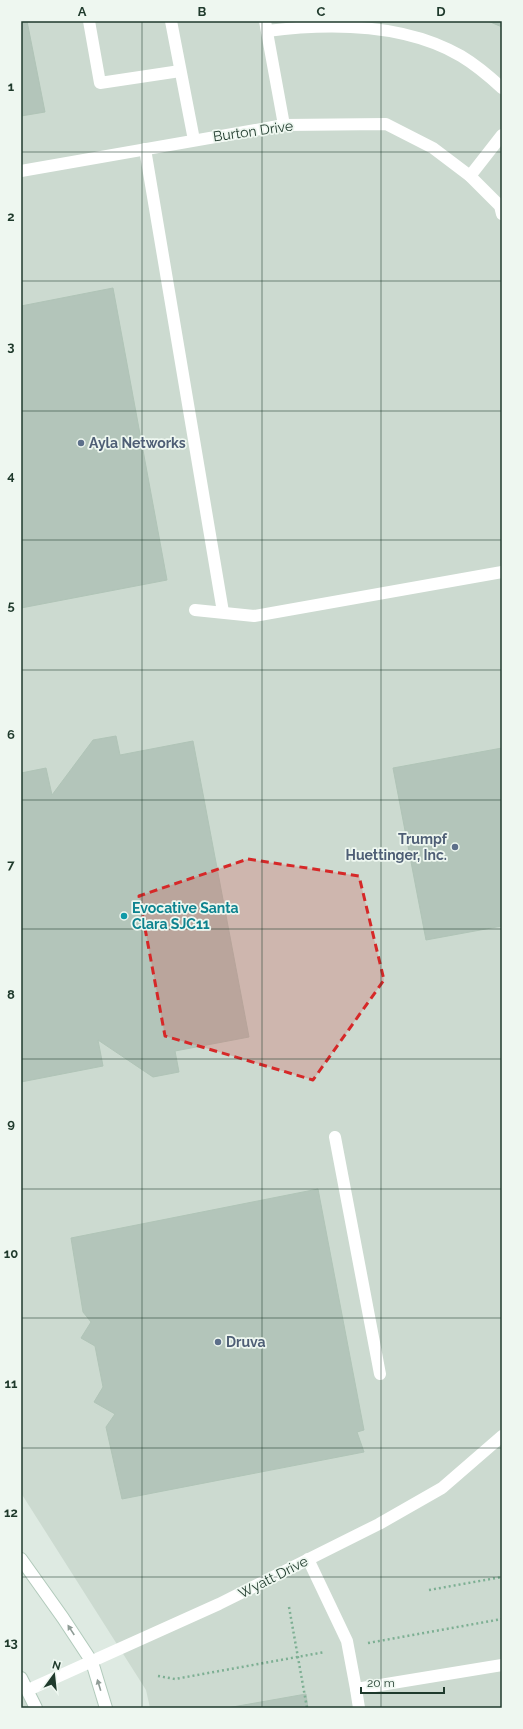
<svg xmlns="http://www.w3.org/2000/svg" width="523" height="1729" font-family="Raleway,sans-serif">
	<rect width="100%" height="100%" fill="#deeae2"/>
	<g fill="#ccdad0">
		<polygon points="21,21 502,21 502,1708 150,1708 146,1690 21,1493"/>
		<polygon points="21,1691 34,1708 21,1708"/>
	</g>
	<g fill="#b3c5ba" stroke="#b0c4b7">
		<polygon points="21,21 27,21 45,112 21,116"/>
		<polygon points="488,21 502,21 502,27"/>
		<polygon points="113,288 167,580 21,608 21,306"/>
		<polygon points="116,736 120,755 193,741 249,1037 175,1051 179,1072 153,1077 98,1040 103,1066 21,1082 21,773 46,768 52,795 93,740"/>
		<polygon points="502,748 502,926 426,940 393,768"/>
		<polygon points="318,1189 364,1430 357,1432 364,1452 122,1499 106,1427 115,1414 94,1402 103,1387 95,1346 81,1338 91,1322 83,1312 71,1238"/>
		<polygon points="306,1694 308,1708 227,1708"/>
	</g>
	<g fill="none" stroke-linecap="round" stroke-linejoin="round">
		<defs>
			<g id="secondary">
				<polyline points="21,1559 63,1618 92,1662 106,1708"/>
				<polyline points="21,1678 36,1708"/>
			</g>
		</defs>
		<use href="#secondary" stroke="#b1cabb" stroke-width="14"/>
		<g stroke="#7daf93" stroke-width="2.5" stroke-dasharray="2 3" stroke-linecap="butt">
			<polyline points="429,1590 502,1577"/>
			<polyline points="289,1607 307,1708"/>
			<polyline points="368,1643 502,1619"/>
			<polyline points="158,1676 175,1679 325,1652"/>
		</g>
		<g stroke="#fff" stroke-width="12">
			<polyline points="89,21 100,83 180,71"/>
			<polyline points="171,21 194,140"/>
			<polyline points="265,21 284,125"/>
			<path d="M267 31C330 23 404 23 461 56 476 65 489 76 502 88"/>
			<polyline points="145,149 223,612"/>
			<polyline points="470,176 502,135"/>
			<polyline points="195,610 254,616 502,572"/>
			<polyline points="335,1137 380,1374"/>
			<polyline points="308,1559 347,1641 356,1689 502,1665"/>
			<polyline points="356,1689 359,1708"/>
		</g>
		<g stroke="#fff" stroke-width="12">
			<polyline points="21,171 284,125 386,124 433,148 470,176 500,206 502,214"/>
			<polyline points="28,1690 219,1604 379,1524 442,1488 502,1436"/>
		</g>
		<use href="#secondary" stroke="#fff" stroke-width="12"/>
	</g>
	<defs><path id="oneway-solid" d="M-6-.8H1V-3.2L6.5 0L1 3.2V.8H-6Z"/></defs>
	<g fill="#8f9c96">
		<use href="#oneway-solid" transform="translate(71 1630) rotate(-123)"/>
		<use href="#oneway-solid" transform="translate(99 1685) rotate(-107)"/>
	</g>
	<path fill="#d62828" fill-opacity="0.2" stroke="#d62828" stroke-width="3" stroke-dasharray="8 5" stroke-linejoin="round" d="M248 859 359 876 384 980 313 1080 165 1036 139 896Z"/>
	<path fill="none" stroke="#1f3a2c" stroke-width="1" stroke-opacity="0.55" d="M142 21V1708M262 21V1708M381 21V1708M21 152H502M21 281H502M21 411H502M21 540H502M21 670H502M21 800H502M21 929H502M21 1059H502M21 1189H502M21 1318H502M21 1448H502M21 1577H502"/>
	<g fill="#5c6f8a" stroke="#eef7f0" stroke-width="1.5">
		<circle cx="81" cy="443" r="4"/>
		<circle cx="455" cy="847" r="4"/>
		<circle cx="218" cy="1342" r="4"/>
	</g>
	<circle fill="#0f9aa8" stroke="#eef7f0" stroke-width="1.5" cx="124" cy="916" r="4"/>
	<g text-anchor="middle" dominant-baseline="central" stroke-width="3.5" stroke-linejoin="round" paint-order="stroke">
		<g font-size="14" fill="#1f3a2c" stroke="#eef7f0">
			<text transform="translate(253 131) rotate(-8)">Burton Drive</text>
			<text transform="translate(273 1577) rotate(-27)">Wyatt Drive</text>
		</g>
		<g font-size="14" font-weight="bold" fill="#4e5e75" stroke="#eef7f0" text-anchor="start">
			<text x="89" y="443">Ayla Networks</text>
			<text x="447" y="839" text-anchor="end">Trumpf<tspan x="447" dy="16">Huettinger, Inc.</tspan></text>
			<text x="226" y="1342">Druva</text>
		</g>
		<g font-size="14" font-weight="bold" fill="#0d838f" stroke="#eef7f0" text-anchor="start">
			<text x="132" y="908">Evocative Santa<tspan x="132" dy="16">Clara SJC11</tspan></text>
		</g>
	</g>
	<rect width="523" height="1729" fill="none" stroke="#eef7f0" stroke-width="44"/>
	<g transform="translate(54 1675) rotate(15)" stroke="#eef7f0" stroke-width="3" paint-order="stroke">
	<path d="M0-3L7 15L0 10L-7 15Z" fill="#1f3a2c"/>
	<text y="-6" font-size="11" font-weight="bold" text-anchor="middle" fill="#1f3a2c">N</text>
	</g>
	<path d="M361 1687v6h83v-6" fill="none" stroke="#1f3a2c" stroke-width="2"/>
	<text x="367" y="1687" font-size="12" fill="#1f3a2c" stroke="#eef7f0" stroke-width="3" paint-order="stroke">20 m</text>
	<rect x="22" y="22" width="479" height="1685" fill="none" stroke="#1f3a2c" stroke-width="1.5"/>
	<g font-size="13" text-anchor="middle" font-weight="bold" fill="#1f3a2c">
		<text x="82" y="16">A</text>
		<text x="202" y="16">B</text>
		<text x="321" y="16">C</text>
		<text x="441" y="16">D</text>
		<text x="11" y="91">1</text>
		<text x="11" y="221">2</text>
		<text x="11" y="351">3</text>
		<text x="11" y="480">4</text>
		<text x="11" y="610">5</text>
		<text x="11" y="739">6</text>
		<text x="11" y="869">7</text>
		<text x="11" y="999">8</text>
		<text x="11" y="1128">9</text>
		<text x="11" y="1258">10</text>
		<text x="11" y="1388">11</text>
		<text x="11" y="1517">12</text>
		<text x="11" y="1647">13</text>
	</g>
</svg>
